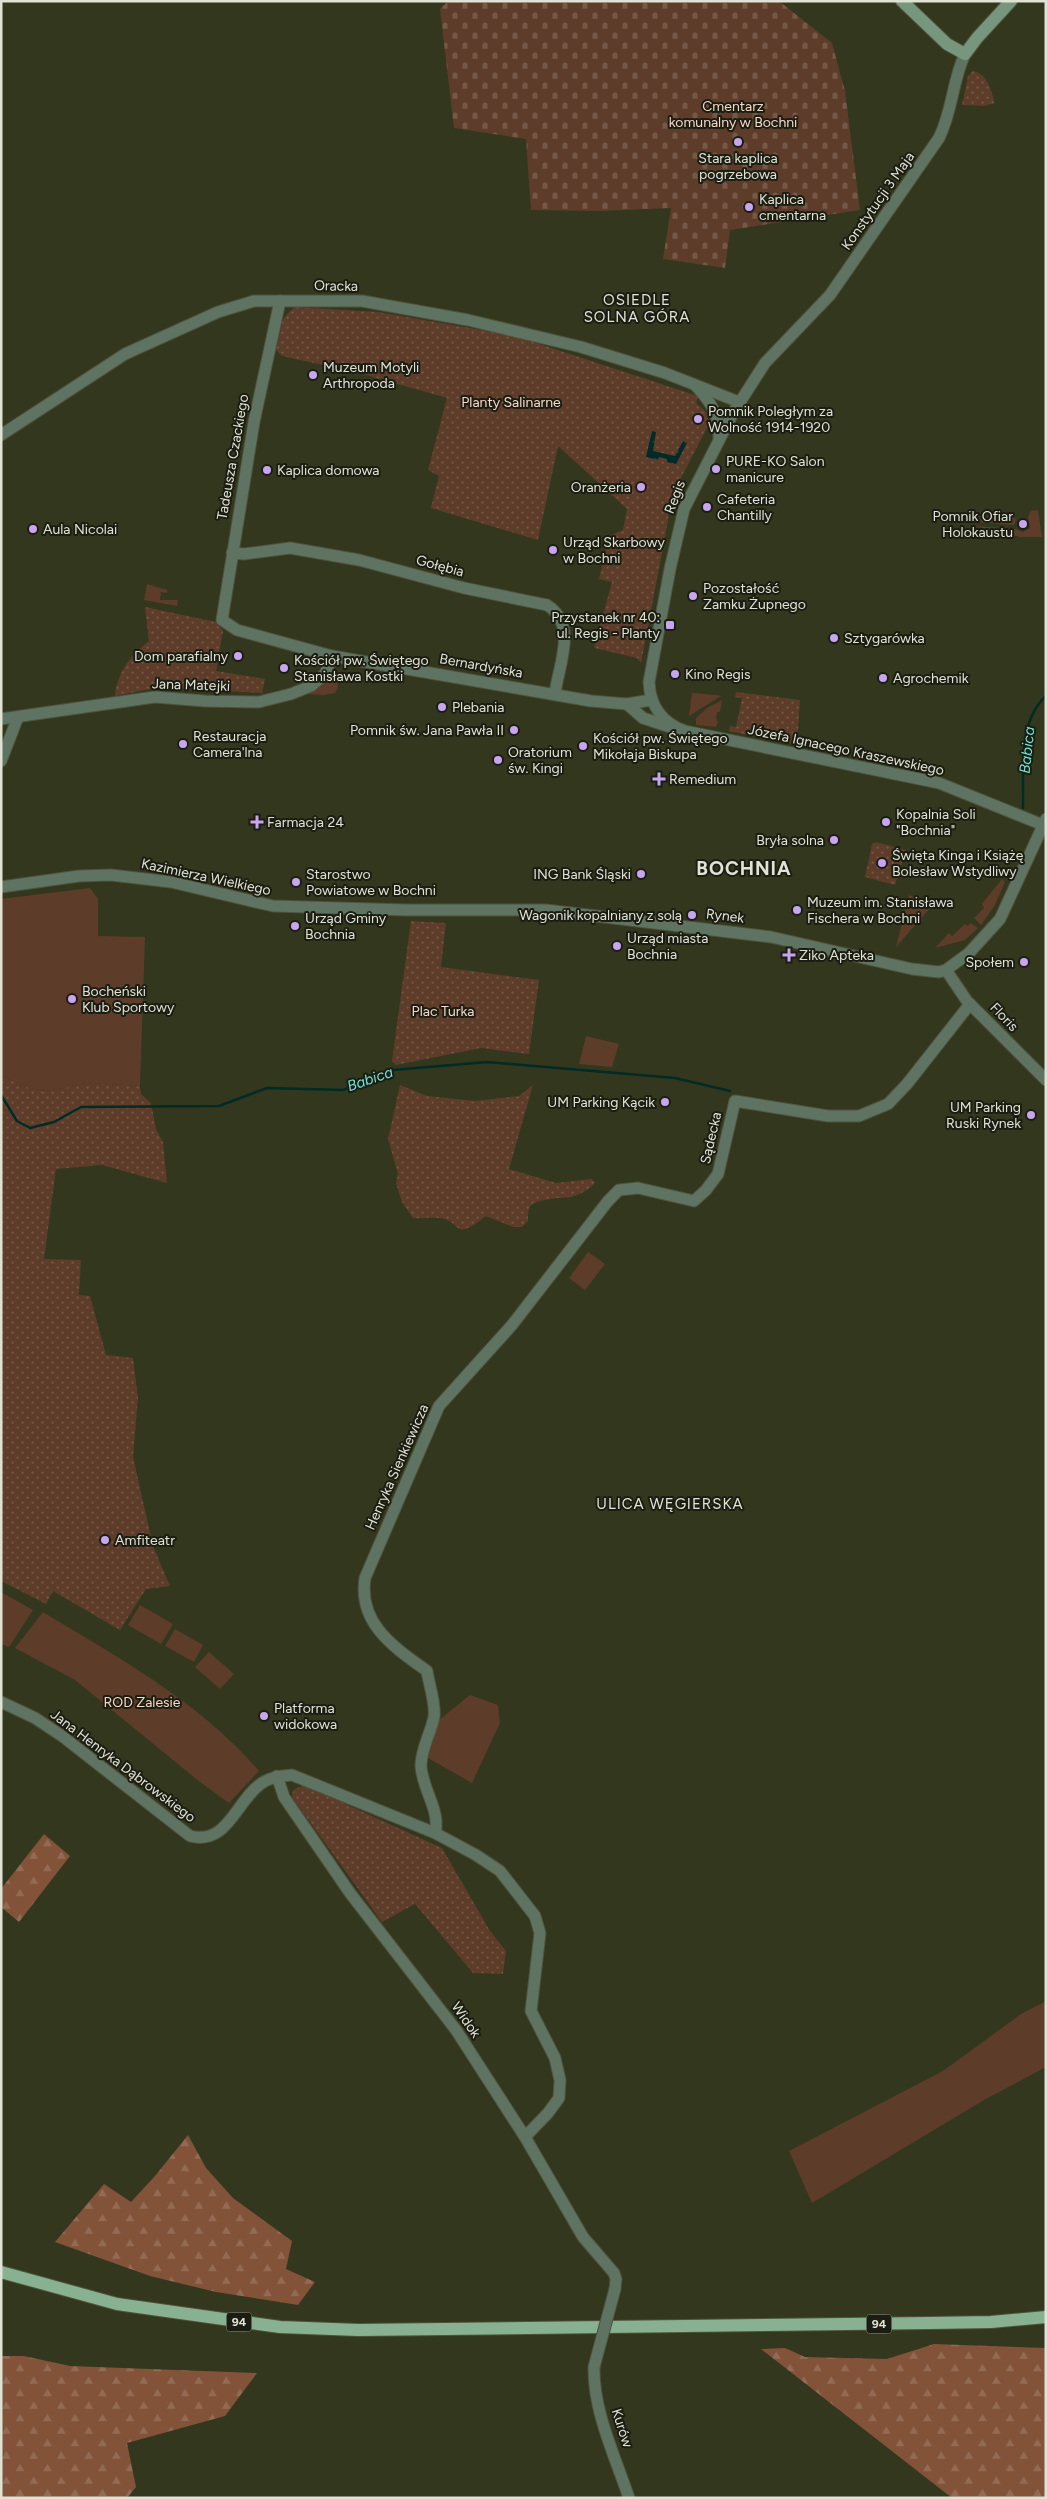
<svg xmlns="http://www.w3.org/2000/svg" width="1047" height="2499" font-family="Figtree,sans-serif">
	<defs>
		<pattern id="forest-firs" width="22" height="20" patternUnits="userSpaceOnUse" patternTransform="scale(1.25)"><rect width="22" height="20" fill="#825239"/><path d="M5 1l3.5 6h-7zM16 11l3.5 6h-7z" fill="#936b55"/></pattern>
		<pattern id="cemetery-stones" width="16" height="16" patternUnits="userSpaceOnUse" patternTransform="scale(1.25)"><rect width="16" height="16" fill="#5e3c2a"/><path d="M2 7V4a2 2 0 0 1 4 0v3zM10 15v-3a2 2 0 0 1 4 0v3z" fill="#755848"/></pattern>
		<pattern id="park-dots" width="8" height="8" patternUnits="userSpaceOnUse" patternTransform="scale(1.25)"><rect width="8" height="8" fill="#5e3c2a"/><path d="M2 2h.1M6 6h.1" fill="none" stroke="#755848" stroke-width="1.8" stroke-linecap="round"/></pattern>
		<pattern id="water-ripples" width="26" height="14" patternUnits="userSpaceOnUse" patternTransform="scale(1.25)"><rect width="26" height="14" fill="#012b27"/><path d="M2 4q2-2 4 0t4 0M15 11q2-2 4 0t4 0" fill="none" stroke="#264a45"/></pattern>
	</defs>
	<rect width="100%" height="100%" fill="#33371d"/>
	<g fill="#5e3c2a">
		<polygon points="1038,510 1042,537 1020,537 974,526 1016,529 1023,532 1030,528 1028,517 1031,511"/>
		<polygon points="1006,514 1016,519 1014,525 975,522 976,520"/>
		<polygon points="147,584 167,590 167,593 161,592 160,600 178,600 177,606 144,600"/>
		<polygon points="334,671 337,672 338,688 335,693 324,695 306,694"/>
		<polygon points="692,693 717,695 721,696 689,716"/>
		<polygon points="722,700 720,712 717,712 716,718 718,722 716,727 696,725 696,718 707,708"/>
		<polygon points="1002,879 1005,882 995,905 981,925 974,918 984,908 982,904"/>
		<polygon points="90,888 98,899 98,936 145,937 140,1086 94,1083 46,1091 29,1088 1,1076 1,899"/>
		<polygon points="909,895 931,907 896,947"/>
		<polygon points="971,923 978,928 965,940 935,948 949,933 952,936 965,924 967,926"/>
		<polygon points="586,1036 619,1044 612,1067 579,1064"/>
		<polygon points="588,1252 605,1264 585,1290 569,1278"/>
		<polygon points="1,1592 33,1610 9,1647 1,1644"/>
		<polygon points="140,1605 173,1624 161,1644 128,1625"/>
		<path d="M43 1612C119 1658 200 1702 259 1771L229 1803 200 1782 75 1680 15 1648Z"/>
		<polygon points="175,1629 203,1645 194,1662 165,1646"/>
		<polygon points="209,1652 234,1674 220,1689 195,1667"/>
		<polygon points="470,1695 498,1705 500,1723 472,1783 428,1758 439,1720"/>
		<polygon points="1046,2001 1046,2067 984,2100 812,2203 789,2151 943,2071 1021,2014"/>
	</g>
	<g fill="url(#forest-firs)">
		<polygon points="44,1834 70,1856 19,1922 1,1907 1,1889"/>
		<polygon points="188,2135 206,2168 233,2198 292,2241 286,2269 315,2282 298,2305 216,2292 150,2276 55,2242 104,2184 131,2202 155,2176"/>
		<polygon points="934,2344 1046,2348 1046,2498 952,2498 761,2349 785,2348 805,2357 887,2359"/>
		<polygon points="1,2356 24,2356 70,2366 257,2373 225,2416 127,2443 136,2487 127,2498 1,2498"/>
	</g>
	<polygon fill="url(#cemetery-stones)" points="448,1 779,1 832,43 845,91 860,210 730,230 725,268 663,259 671,208 600,211 531,210 526,139 454,128 440,9"/>
	<g fill="url(#park-dots)">
		<path d="M973 71C988 74 991 91 995 103L984 106 962 105 968 76Z"/>
		<polygon points="294,307 378,312 515,336 698,396 696,403 706,412 709,424 670,499 668,521 641,663 637,658 594,648 612,582 599,579 609,536 623,530 627,509 558,446 538,540 431,508 439,476 428,470 447,398 359,373 282,356 276,350 283,319"/>
		<path d="M145 607 216 622 223 631 216 671 265 679 262 693 160 687 115 696C117 672 131 655 149 641Z"/>
		<polygon points="736,692 800,700 797,745 729,731 730,726 736,727 742,698 735,697"/>
		<polygon points="876,842 906,850 895,885 865,877 872,844"/>
		<polygon points="411,921 446,923 441,967 539,980 529,1054 481,1048 396,1065 392,1061"/>
		<polygon points="1,1076 29,1088 46,1091 94,1083 140,1086 141,1094 151,1103 156,1129 163,1142 167,1183 102,1165 56,1169 44,1259 81,1260 79,1295 90,1296 106,1355 133,1358 138,1398 133,1457 153,1546 170,1586 146,1589 120,1630 53,1591 46,1604 1,1581"/>
		<path d="M400 1085 427 1096 475 1101 519 1096 533 1085 509 1169 556 1183 592 1179 595 1183C589 1189 583 1193 575 1196 564 1199 533 1197 529 1209 528 1212 528 1217 528 1221L522 1227H513L486 1216C450 1245 463 1218 437 1218 429 1217 422 1219 413 1218L402 1202 396 1183 398 1174 388 1139Z"/>
		<polygon points="304,1785 442,1848 490,1931 506,1951 503,1974 473,1973 415,1904 382,1922 292,1797 293,1790"/>
	</g>
	<polygon fill="url(#water-ripples)" points="652,431 656,432 653,451 675,456 683,441 687,443 676,464 667,462 667,459 659,457 658,460 646,457"/>
	<g fill="none" stroke-linecap="round" stroke-linejoin="round">
		<g stroke="#012b27" stroke-width="2.5">
			<path d="M1023 808C1024 773 1017 722 1046 696"/>
			<polyline points="1,1095 17,1121 30,1128 54,1122 81,1107 219,1106 267,1088 343,1090 393,1070 487,1062 675,1078 730,1091"/>
		</g>
		<defs>
			<g id="tertiary">
				<path d="M965 54C952 81 953 110 939 138L830 295 765 363 733 413 684 509 670 569 649 682C650 705 662 723 685 731L939 783 1043 825"/>
				<polyline points="280,301 254,422 222,620 237,630 332,656 591,701 627,704 651,700"/>
				<path d="M696 386C711 402 720 416 719 438"/>
				<polyline points="1,435 125,354 218,312 254,301 362,301 468,320 581,347 665,373 739,402"/>
				<path d="M232 553 244 554 290 548 359 560 464 588 547 605C578 625 559 664 555 693"/>
				<polyline points="627,704 643,718 673,728"/>
				<polyline points="1,719 155,697 205,701 259,702 291,694 311,686 325,674 332,656"/>
				<polyline points="1,761 18,717"/>
				<polyline points="1,887 79,876 111,875 171,882 273,906 407,910 546,910 771,937 912,969 939,972 946,970 969,953 1000,919 1046,819"/>
				<polyline points="946,970 967,1001 1046,1080"/>
				<path d="M1 1702 35 1718 62 1736 190 1836C228 1846 236 1800 262 1783 271 1777 281 1776 292 1775L435 1833 476 1855 500 1871 535 1916 540 1933 531 2011 555 2058 560 2080 559 2098 548 2113 525 2137"/>
				<polyline points="277,1776 284,1797 350,1893 456,2030 525,2137 583,2237 614,2273 616,2279 615,2289"/>
				<path d="M435 1833C441 1811 422 1789 421 1766 421 1748 431 1733 434 1717 436 1704 429 1685 427 1671 394 1647 358 1624 365 1578L439 1406 512 1325 608 1201 619 1190 638 1188 694 1201 706 1190 718 1174 735 1101 828 1116H859L888 1104 907 1084 970 1004"/>
				<path d="M594 2367C593 2411 615 2456 629 2498"/>
			</g>
			<polyline id="secondary" points="902,1 947,44 965,54 977,38 1011,1"/>
			<polyline id="primary" points="1,2272 117,2304 280,2327 358,2330 930,2323 991,2322 1046,2317"/>
		</defs>
		<use href="#tertiary" stroke="#4f533a" stroke-width="13"/>
		<use href="#secondary" stroke="#4f533a" stroke-width="14"/>
		<use href="#primary" stroke="#4f533a" stroke-width="14"/>
		<use href="#tertiary" stroke="#5f7363" stroke-width="11"/>
		<use href="#secondary" stroke="#76967d" stroke-width="12"/>
		<use href="#primary" stroke="#88b191" stroke-width="12"/>
		<defs>
			<polyline id="tertiary-bridge" points="594,2367 615,2289"/>
		</defs>
		<use href="#tertiary-bridge" stroke="#4f533a" stroke-width="13" stroke-linecap="butt"/>
		<use href="#tertiary-bridge" stroke="#5f7363" stroke-width="11"/>
	</g>
	<g fill="#c7a6ef" stroke="#1b1d12" stroke-width="2">
		<circle cx="738" cy="142" r="5"/>
		<circle cx="749" cy="207" r="5"/>
		<circle cx="313" cy="375" r="5"/>
		<circle cx="698" cy="419" r="5"/>
		<circle cx="716" cy="469" r="5"/>
		<circle cx="267" cy="470" r="5"/>
		<circle cx="641" cy="487" r="5"/>
		<circle cx="707" cy="507" r="5"/>
		<circle cx="1023" cy="524" r="5"/>
		<circle cx="33" cy="529" r="5"/>
		<circle cx="553" cy="550" r="5"/>
		<circle cx="693" cy="596" r="5"/>
		<rect x="665" y="620" width="10" height="10" rx="2.5"/>
		<circle cx="834" cy="638" r="5"/>
		<circle cx="238" cy="656" r="5"/>
		<circle cx="284" cy="668" r="5"/>
		<circle cx="675" cy="674" r="5"/>
		<circle cx="883" cy="678" r="5"/>
		<circle cx="442" cy="707" r="5"/>
		<circle cx="514" cy="730" r="5"/>
		<circle cx="183" cy="744" r="5"/>
		<circle cx="583" cy="746" r="5"/>
		<circle cx="498" cy="760" r="5"/>
		<path d="M656.5 771.5h5v5h5v5h-5v5h-5v-5h-5v-5h5z"/>
		<path d="M254.5 814.5h5v5h5v5h-5v5h-5v-5h-5v-5h5z"/>
		<circle cx="886" cy="822" r="5"/>
		<circle cx="834" cy="840" r="5"/>
		<circle cx="882" cy="863" r="5"/>
		<circle cx="641" cy="874" r="5"/>
		<circle cx="296" cy="882" r="5"/>
		<circle cx="797" cy="910" r="5"/>
		<circle cx="692" cy="915" r="5"/>
		<circle cx="295" cy="926" r="5"/>
		<circle cx="617" cy="946" r="5"/>
		<path d="M786.5 947.5h5v5h5v5h-5v5h-5v-5h-5v-5h5z"/>
		<circle cx="1024" cy="962" r="5"/>
		<circle cx="72" cy="999" r="5"/>
		<circle cx="665" cy="1102" r="5"/>
		<circle cx="1031" cy="1115" r="5"/>
		<circle cx="105" cy="1540" r="5"/>
		<circle cx="264" cy="1716" r="5"/>
	</g>
	<g text-anchor="middle" dominant-baseline="central" stroke-width="4" stroke-linejoin="round" paint-order="stroke">
		<g fill="#1b1d12" stroke="#a5a89a" stroke-width="1">
			<rect x="226.5" y="2312.5" width="25" height="19" rx="4"/>
			<rect x="866.5" y="2314.5" width="25" height="19" rx="4"/>
		</g>
		<g font-size="12" font-weight="bold" fill="#e0e3d4">
			<text x="239" y="2322">94</text>
			<text x="879" y="2324">94</text>
		</g>
		<g font-size="14" fill="#f7d7c7" stroke="#1b1d12">
			<text x="733" y="106">Cmentarz<tspan x="733" dy="16">komunalny w Bochni</tspan></text>
			<text x="511" y="402">Planty Salinarne</text>
			<text x="443" y="1011">Plac Turka</text>
			<text x="142" y="1702">ROD Zalesie</text>
		</g>
		<g font-size="14" fill="#e0e3d4" stroke="#1b1d12" text-anchor="start">
			<text x="738" y="158" text-anchor="middle">Stara kaplica<tspan x="738" dy="16">pogrzebowa</tspan></text>
			<text x="759" y="199">Kaplica<tspan x="759" dy="16">cmentarna</tspan></text>
			<text x="323" y="367">Muzeum Motyli<tspan x="323" dy="16">Arthropoda</tspan></text>
			<text x="708" y="411">Pomnik Poległym za<tspan x="708" dy="16">Wolność 1914-1920</tspan></text>
			<text x="726" y="461">PURE-KO Salon<tspan x="726" dy="16">manicure</tspan></text>
			<text x="277" y="470">Kaplica domowa</text>
			<text x="631" y="487" text-anchor="end">Oranżeria</text>
			<text x="717" y="499">Cafeteria<tspan x="717" dy="16">Chantilly</tspan></text>
			<text x="1013" y="516" text-anchor="end">Pomnik Ofiar<tspan x="1013" dy="16">Holokaustu</tspan></text>
			<text x="43" y="529">Aula Nicolai</text>
			<text x="563" y="542">Urząd Skarbowy<tspan x="563" dy="16">w Bochni</tspan></text>
			<text x="703" y="588">Pozostałość<tspan x="703" dy="16">Zamku Żupnego</tspan></text>
			<text x="660" y="617" text-anchor="end">Przystanek nr 40:<tspan x="660" dy="16">ul. Regis - Planty</tspan></text>
			<text x="844" y="638">Sztygarówka</text>
			<text x="228" y="656" text-anchor="end">Dom parafialny</text>
			<text x="294" y="660">Kościół pw. Świętego<tspan x="294" dy="16">Stanisława Kostki</tspan></text>
			<text x="685" y="674">Kino Regis</text>
			<text x="893" y="678">Agrochemik</text>
			<text x="452" y="707">Plebania</text>
			<text x="504" y="730" text-anchor="end">Pomnik św. Jana Pawła II</text>
			<text x="193" y="736">Restauracja<tspan x="193" dy="16">Camera'lna</tspan></text>
			<text x="593" y="738">Kościół pw. Świętego<tspan x="593" dy="16">Mikołaja Biskupa</tspan></text>
			<text x="508" y="752">Oratorium<tspan x="508" dy="16">św. Kingi</tspan></text>
			<text x="669" y="779">Remedium</text>
			<text x="896" y="814">Kopalnia Soli<tspan x="896" dy="16">"Bochnia"</tspan></text>
			<text x="267" y="822">Farmacja 24</text>
			<text x="824" y="840" text-anchor="end">Bryła solna</text>
			<text x="892" y="855">Święta Kinga i Książę<tspan x="892" dy="16">Bolesław Wstydliwy</tspan></text>
			<text x="306" y="874">Starostwo<tspan x="306" dy="16">Powiatowe w Bochni</tspan></text>
			<text x="631" y="874" text-anchor="end">ING Bank Śląski</text>
			<text x="807" y="902">Muzeum im. Stanisława<tspan x="807" dy="16">Fischera w Bochni</tspan></text>
			<text x="682" y="915" text-anchor="end">Wagonik kopalniany z solą</text>
			<text x="305" y="918">Urząd Gminy<tspan x="305" dy="16">Bochnia</tspan></text>
			<text x="627" y="938">Urząd miasta<tspan x="627" dy="16">Bochnia</tspan></text>
			<text x="799" y="955">Ziko Apteka</text>
			<text x="1014" y="962" text-anchor="end">Społem</text>
			<text x="82" y="991">Bocheński<tspan x="82" dy="16">Klub Sportowy</tspan></text>
			<text x="655" y="1102" text-anchor="end">UM Parking Kącik</text>
			<text x="1021" y="1107" text-anchor="end">UM Parking<tspan x="1021" dy="16">Ruski Rynek</tspan></text>
			<text x="115" y="1540">Amfiteatr</text>
			<text x="274" y="1708">Platforma<tspan x="274" dy="16">widokowa</tspan></text>
		</g>
		<g font-size="14" fill="#e0e3d4" stroke="#1b1d12">
			<text transform="translate(878 201) rotate(-55)">Konstytucji 3 Maja</text>
			<text transform="translate(336 286) rotate(1)">Oracka</text>
			<text transform="translate(233 457) rotate(-80)">Tadeusza Czackiego</text>
			<text transform="translate(675 497) rotate(-69)">Regis</text>
			<text transform="translate(440 566) rotate(15)">Gołębia</text>
			<text transform="translate(481 666) rotate(10)">Bernardyńska</text>
			<text transform="translate(191 685) rotate(2)">Jana Matejki</text>
			<text transform="translate(846 750) rotate(12)">Józefa Ignacego Kraszewskiego</text>
			<text transform="translate(206 877) rotate(12)">Kazimierza Wielkiego</text>
			<text transform="translate(725 916) rotate(7)">Rynek</text>
			<text transform="translate(1004 1017) rotate(46)">Floris</text>
			<text transform="translate(711 1138) rotate(-77)">Sądecka</text>
			<text transform="translate(397 1467) rotate(-66)">Henryka Sienkiewicza</text>
			<text transform="translate(123 1766) rotate(37)">Jana Henryka Dąbrowskiego</text>
			<text transform="translate(466 2020) rotate(55)">Widok</text>
			<text transform="translate(622 2428) rotate(72)">Kurów</text>
		</g>
		<g font-size="15" letter-spacing="1" fill="#e0e3d4" stroke="#1b1d12">
			<text x="637" y="300">OSIEDLE<tspan x="637" dy="17">SOLNA GÓRA</tspan></text>
			<text x="670" y="1504">ULICA WĘGIERSKA</text>
		</g>
		<g font-size="15" font-style="italic" fill="#73e4d7" stroke="#1b1d12">
			<text transform="translate(1027 750) rotate(-84)">Babica</text>
			<text transform="translate(370 1079) rotate(-19)">Babica</text>
		</g>
		<g font-size="19" font-weight="bold" letter-spacing="1" fill="#e0e3d4" stroke="#1b1d12">
			<text x="744" y="868">BOCHNIA</text>
		</g>
	</g>
	<rect width="1047" height="2499" fill="none" stroke="#e0e3d4" stroke-width="5"/>
</svg>
